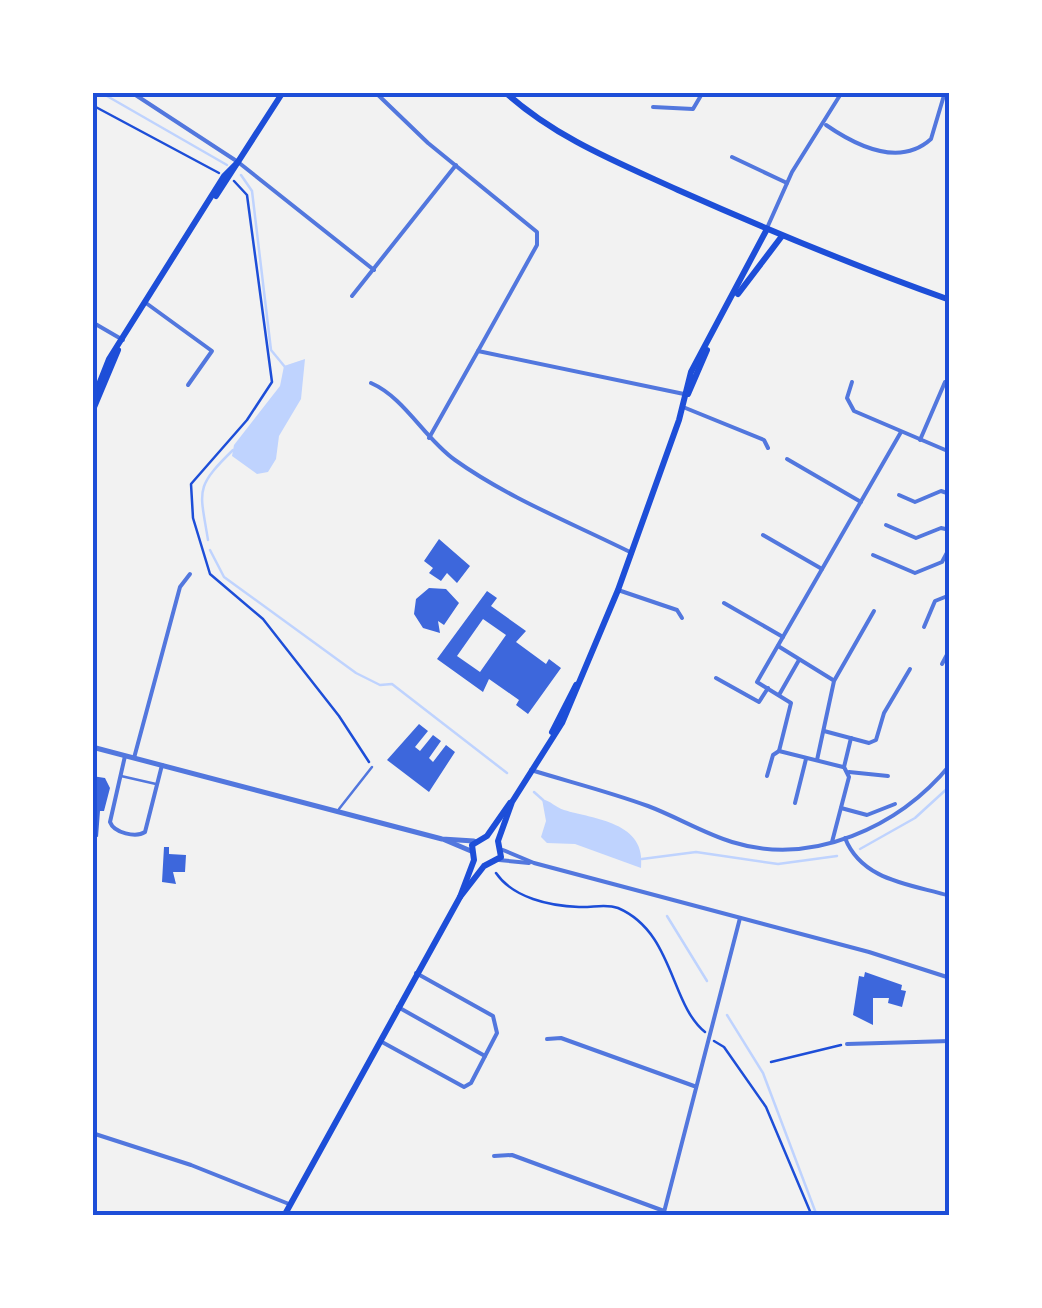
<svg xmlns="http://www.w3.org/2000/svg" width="1042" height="1308" font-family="'Asap Condensed',sans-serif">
	<rect width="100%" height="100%" fill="#f2f2f2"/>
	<g fill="#bfd3fe">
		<polygon points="305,359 301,399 279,436 276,459 268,472 257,474 232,456 234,445 280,386 284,366"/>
		<path d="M542 799C551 801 555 807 564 810 594 819 647 822 641 868L575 844 547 843 541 837 546 821Z"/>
	</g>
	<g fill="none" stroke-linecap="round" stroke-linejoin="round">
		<g stroke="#bfd3fe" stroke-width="2.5">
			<polyline points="100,92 227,165"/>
			<polyline points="241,175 252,191 271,350 285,367"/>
			<path d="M208 540C200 490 194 488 233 450"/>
			<polyline points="210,550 224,577 356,673 380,685 392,684 507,773"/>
			<polyline points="534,792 543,800"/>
			<polyline points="860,849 915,818 950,786"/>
			<polyline points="642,859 696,852 778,864 837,856"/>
			<polyline points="667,916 707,981"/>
			<polyline points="727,1015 763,1073 817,1216"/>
		</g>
	</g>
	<g fill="#3d67dc" fill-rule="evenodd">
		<polygon points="439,539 470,566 457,583 447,573 441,581 429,573 433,568 424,561"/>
		<polygon points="429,588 446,589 459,603 444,625 438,621 440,633 423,628 414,614 416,599"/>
		<path d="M487 591 497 598 491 606 526 631 516 642 546 664 549 659 561 668 528 714 516 705 519 700 489 679 483 692 437 659ZM483 619 506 635 480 672 457 656Z"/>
		<polygon points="419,724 428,731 415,747 420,751 433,735 441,741 429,758 433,762 446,745 455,752 429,792 387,760"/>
		<polygon points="92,776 105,778 110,788 104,811 100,811 98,837 92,835"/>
		<polygon points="164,847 169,847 169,854 186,855 185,872 173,872 176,884 162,882"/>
		<polygon points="865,972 902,985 901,990 906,991 902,1007 888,1003 889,998 873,998 873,1025 853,1015 859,976 864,977"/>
	</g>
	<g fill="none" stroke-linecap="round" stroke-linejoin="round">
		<g stroke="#1d4ed8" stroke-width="2.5">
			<polyline points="92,105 219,173"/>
			<polyline points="234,181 247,195 272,382 247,420 191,484 193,518 210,574 263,619 339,716 369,762"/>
			<path d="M496 873C513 898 550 906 579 907 592 908 605 903 618 908 674 932 670 1004 705 1032"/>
			<polyline points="714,1041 724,1047 766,1107 812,1216"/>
			<polyline points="771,1062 841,1045"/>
		</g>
		<g stroke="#5277de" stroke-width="2.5">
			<polyline points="121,776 156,784"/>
			<polyline points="339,809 372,767"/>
		</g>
		<g stroke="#5277de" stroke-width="4">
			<polyline points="131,92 238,162 374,270"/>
			<polyline points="375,92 428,143 537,232 537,245 478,351"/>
			<polyline points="653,107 693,109 703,92"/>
			<path d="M826 125C855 145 899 168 931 139L945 92"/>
			<polyline points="732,157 787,183"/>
			<polyline points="767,228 792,172 842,92"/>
			<polyline points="352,296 456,165"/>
			<polyline points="146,303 212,351 188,385"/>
			<polyline points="92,322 123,340"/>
			<polyline points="852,382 847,398 854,411 950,452"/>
			<path d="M371 383C405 398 424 438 455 460 508 498 574 524 632 553"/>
			<polyline points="683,407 764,440 768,448"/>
			<polyline points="429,438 478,351 684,394"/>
			<polyline points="920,440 945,382"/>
			<polyline points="787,459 861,502"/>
			<polyline points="899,495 915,502 941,491 950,494"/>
			<polyline points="886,525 916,538 941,528 950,530"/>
			<polyline points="763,535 822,569"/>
			<polyline points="873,555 915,573 942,562 950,547"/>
			<polyline points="618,590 677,610 682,618"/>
			<polyline points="724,603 783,637"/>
			<polyline points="924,627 935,601 950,595"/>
			<polyline points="778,646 833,680"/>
			<polyline points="942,664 950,649"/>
			<polyline points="716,678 759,702 768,688"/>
			<polyline points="779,695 799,660"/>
			<polyline points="824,731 869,743 876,740 884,713 910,669"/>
			<polyline points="779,751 791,703 757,682 901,432"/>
			<path d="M125 756 110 822C114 833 136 838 145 832L162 765"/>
			<polyline points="134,758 180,587 190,574"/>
			<polyline points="817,760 834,681 874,611"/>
			<path d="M531 770C570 782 610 792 648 806 677 817 703 833 732 842 812 867 899 827 950 765"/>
			<polyline points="849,772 888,776"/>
			<polyline points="767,776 773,755 779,751 843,767"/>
			<polyline points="795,803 806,759"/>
			<polyline points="841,808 867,815 895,804"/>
			<path d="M845 838C862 881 910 884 950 896"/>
			<polyline points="832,842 849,777 844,767 851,738"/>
			<polyline points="503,850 534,863 869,952 950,978"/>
			<polyline points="499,860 529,863"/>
			<polyline points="398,1007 485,1056"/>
			<polyline points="547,1039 561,1038 694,1086"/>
			<polyline points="382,1042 464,1087 471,1083 497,1033 493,1016 416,973"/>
			<polyline points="847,1044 950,1041"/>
			<polyline points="92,1133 191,1165 289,1204"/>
			<polyline points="494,1156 512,1155 664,1211"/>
			<polyline points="663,1216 740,918"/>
		</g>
		<g stroke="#5277de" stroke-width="5">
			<polyline points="92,747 442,839 474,841"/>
			<polyline points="445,840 471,851"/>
		</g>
		<g stroke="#1d4ed8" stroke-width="6">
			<path d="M505 92C556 138 617 162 678 190 768 230 857 267 950 300"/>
			<polyline points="216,196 283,92"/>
			<polyline points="738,294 782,236"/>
			<polyline points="688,394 707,350"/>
			<polyline points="92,402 109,359 224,176 238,162"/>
			<polyline points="92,412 118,350"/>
			<polyline points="552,732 576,685"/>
			<polyline points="460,897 484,866 501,857 498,841 512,802 562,723 618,590 679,420 691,372 767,229"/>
			<polyline points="284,1216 460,897 474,860 472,845 487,836 510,803"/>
		</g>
	</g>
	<rect width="1042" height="1308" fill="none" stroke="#ffffff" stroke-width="190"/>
	<rect x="95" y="95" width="852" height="1118" fill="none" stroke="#1d4ed8" stroke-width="4"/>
</svg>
